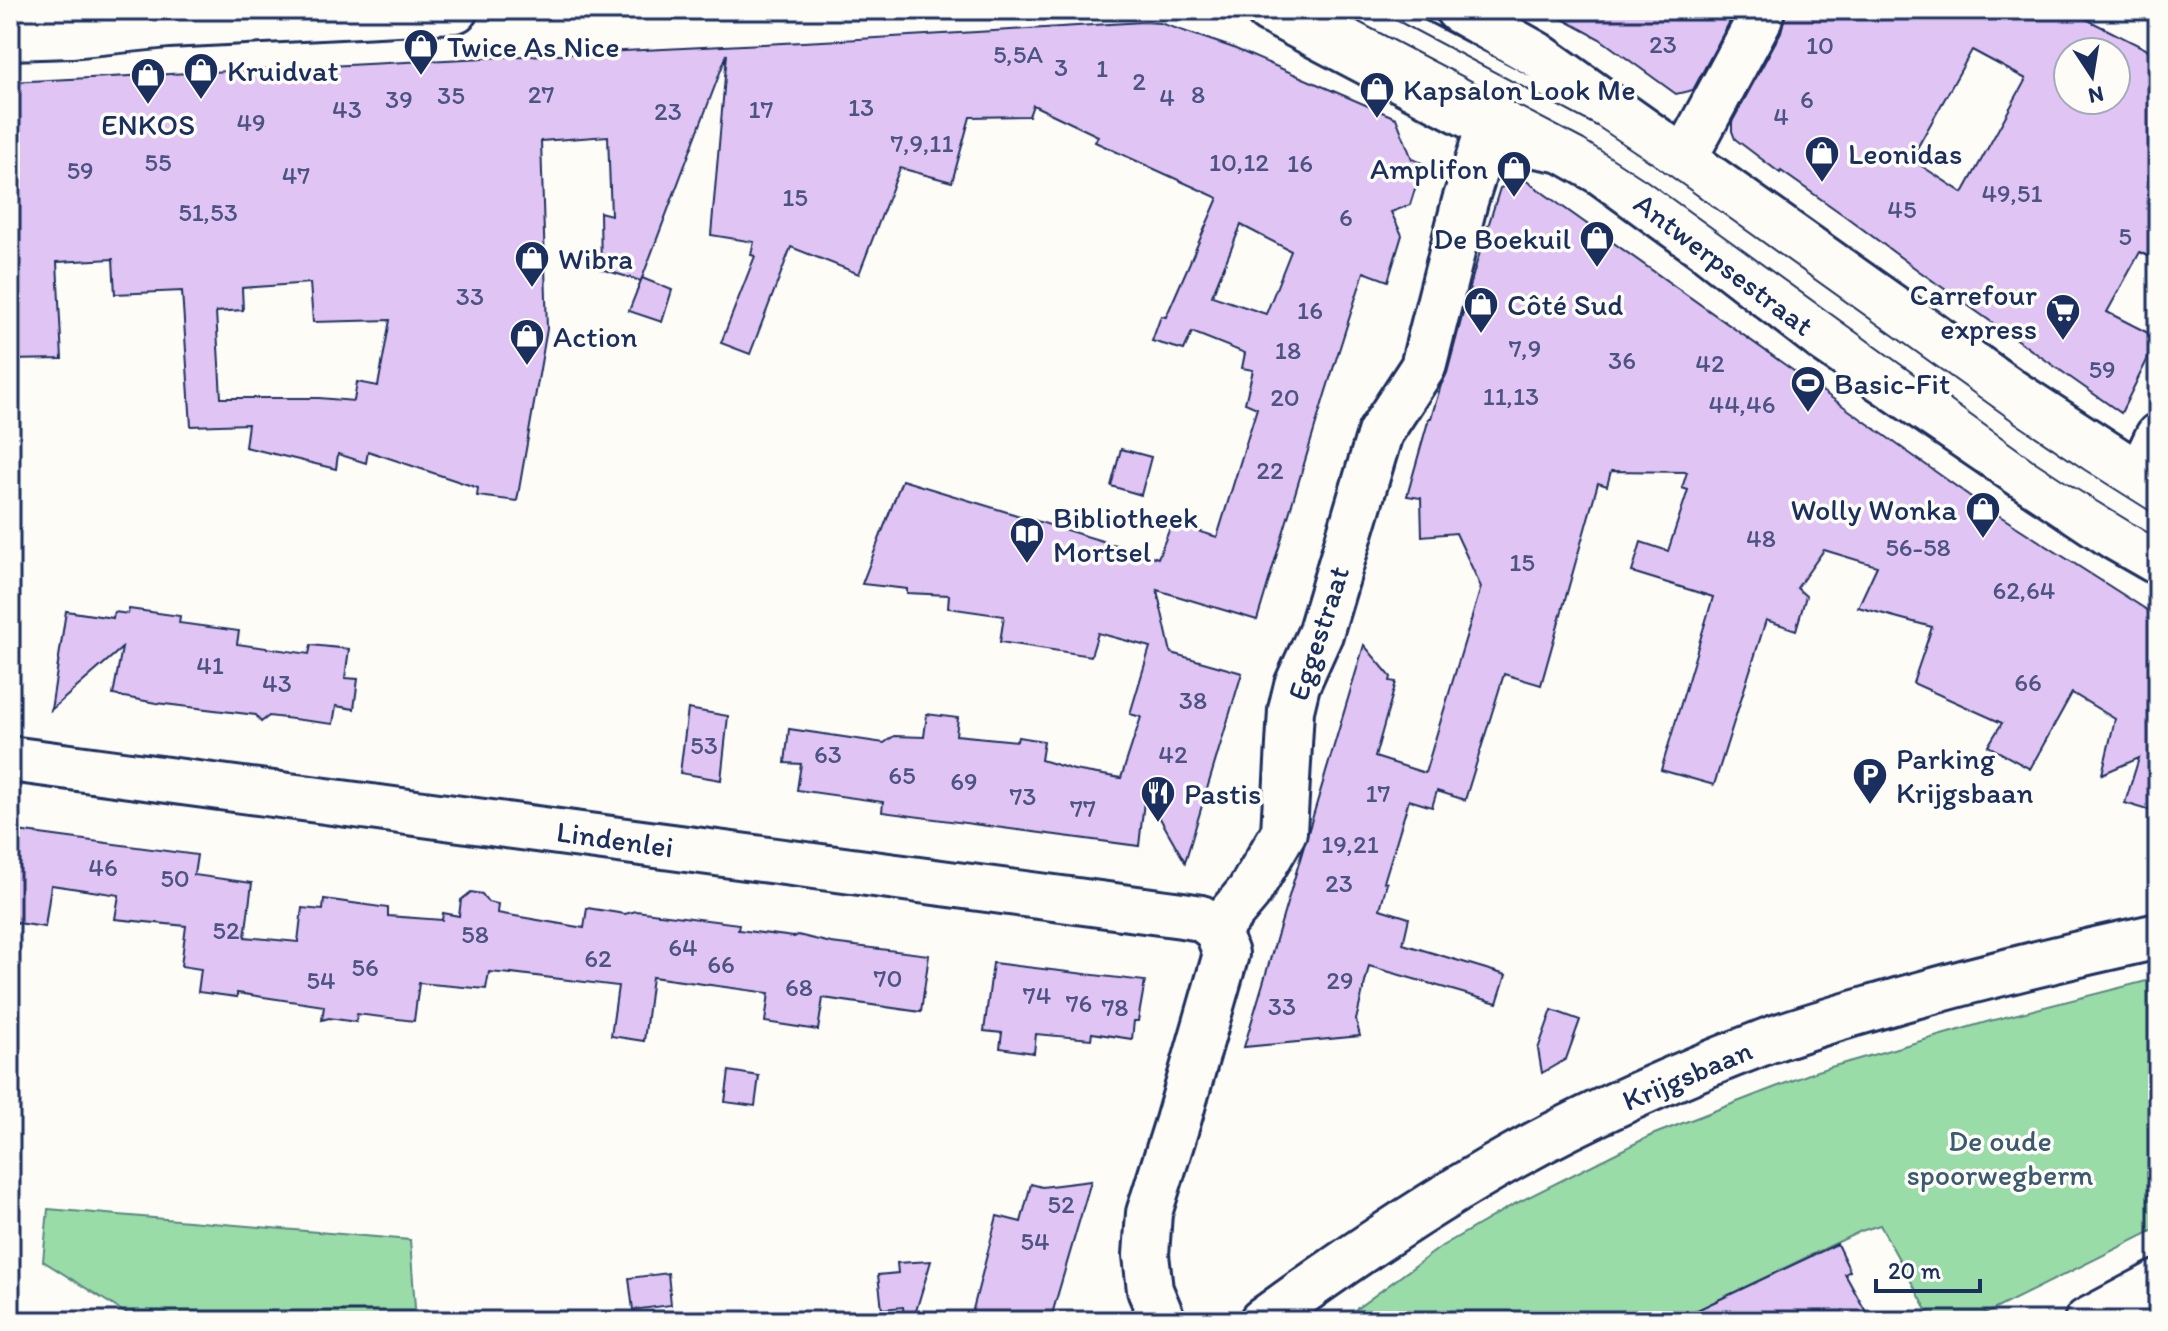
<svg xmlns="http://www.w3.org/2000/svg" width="2168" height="1331" font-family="Itim,sans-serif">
	<rect width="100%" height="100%" fill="#fdfcf7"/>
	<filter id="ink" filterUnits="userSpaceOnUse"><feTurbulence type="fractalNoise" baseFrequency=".0125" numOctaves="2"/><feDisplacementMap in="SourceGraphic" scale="16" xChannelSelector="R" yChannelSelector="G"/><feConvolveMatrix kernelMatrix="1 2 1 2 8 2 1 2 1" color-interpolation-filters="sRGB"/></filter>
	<g filter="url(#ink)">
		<g fill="#99dca7" stroke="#5a8682" stroke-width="2">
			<polygon points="2158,978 2158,1228 1971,1321 1933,1321 1880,1225 1861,1231 1716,1301 1679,1321 1340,1321 1442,1246 1511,1206 1652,1135 1817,1071 1990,1021"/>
			<polygon points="48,1209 410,1240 416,1321 138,1321 43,1261"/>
		</g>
		<g fill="#e0c5f4" stroke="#1b2f5e" stroke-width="2" fill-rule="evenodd">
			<polygon points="1546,10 1736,10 1693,90 1676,94 1600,39"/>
			<path d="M1786 10H2091L2086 19 2158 55V261L2140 252 2107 312 2158 338 2121 413 1919 271 1845 216 1781 171 1780 173 1735 139 1732 131V122L1781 32ZM1972 50 2026 79 1963 193 1911 159ZM2068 52H2116V100H2068Z"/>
			<path d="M1143 22 1160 23 1231 47 1396 118 1412 159 1423 163 1410 205 1391 212 1402 235 1388 281 1364 272 1326 391 1257 620 1157 590 1171 653 1242 673 1185 862 1145 792 1139 846 882 812 883 802 797 790 801 764 785 763 789 729 884 743 894 736 924 737 927 714 958 718 956 735 1017 741 1018 737 1044 741 1041 760 1074 770 1121 778 1141 717 1130 714 1150 647 1098 633 1091 656 1000 642 1004 616 948 608 949 595 907 593V589L862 584 902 480 1158 558 1172 523 1217 537 1257 408 1245 403 1253 370 1242 368 1245 353 1192 332 1184 350 1152 341 1161 316 1166 317 1218 198 1095 142 1098 136 1033 105 1029 116 970 117 952 182 900 168 859 274 791 247 750 354 721 343 755 256 751 255 754 242 711 235 727 54 641 281 601 269 600 212 611 215 608 136 541 141 547 329 517 501 477 496 478 488 368 451 366 463 338 454 336 469 245 447 248 424 191 426 182 291 115 294 113 259 57 262 62 359 10 360V82L842 40ZM1241 225 1291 251 1266 314 1212 296ZM310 283 313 322 390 320 378 386 357 382 354 401 319 398H221L216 312 243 310 242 288Z"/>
			<polygon points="1525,180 1981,504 2158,617 2158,813 2125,803 2139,758 2102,774 2115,719 2072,693 2030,769 1988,746 2002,723 1913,683 1932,627 1858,607 1877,566 1824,550 1797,588 1806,596 1796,630 1766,620 1714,785 1661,770 1713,597 1632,572 1641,542 1668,551 1688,490 1682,488 1687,472 1611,471 1607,486 1598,483 1541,685 1504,674 1465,800 1437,791 1432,807 1409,800 1384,882 1387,883 1380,909 1409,918 1403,944 1506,975 1497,1003 1369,966 1356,1020 1360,1036 1244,1047 1364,645 1391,677 1390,681 1396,682 1375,757 1425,773 1481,587 1456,533 1422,536 1421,498 1407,496 1429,418 1431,418 1441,385 1447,373 1475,268 1500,188"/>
			<polygon points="642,278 672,290 662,322 629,311"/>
			<polygon points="1121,449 1151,457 1141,495 1111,486"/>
			<polygon points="129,609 180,616 179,623 239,631 237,644 309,654 311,645 349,649 345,678 358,679 354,709 336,706 333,724 269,716 261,722 256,715 156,703 113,695 122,648 51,710 66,611 113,618 114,612 128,614"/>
			<polygon points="688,709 728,716 721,780 680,773"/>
			<polygon points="10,830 197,855 194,875 252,883 245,937 298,942 302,908 323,910 324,899 388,908 388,916 442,920 443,913 459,916 461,900 471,892 482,894 488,902 498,904 497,913 584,928 587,908 625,914 636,911 739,924 738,930 794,937 798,935 831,943 929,955 921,1012 823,998 818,1030 765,1022 769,993 652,977 644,1041 611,1036 618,986 511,973 511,974 489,972 486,989 419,983 414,1021 357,1014 356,1022 329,1018 322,1020 324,1006 237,993 237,997 198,992 201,969 181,966 186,926 115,919 119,895 51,885 45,927 10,922"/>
			<polygon points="993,963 1145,981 1138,1021 1134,1021 1132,1039 1092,1033 1091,1039 1036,1034 1034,1053 1000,1048 1002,1033 984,1031"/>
			<polygon points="1552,1010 1580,1020 1566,1059 1542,1073 1538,1049"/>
			<polygon points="729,1071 759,1076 755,1106 725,1102"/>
			<polygon points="1091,1181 1050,1321 970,1321 997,1216 1021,1222 1031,1184 1042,1187"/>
			<polygon points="1837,1244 1850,1271 1845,1274 1871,1321 1674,1321"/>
			<polygon points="931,1261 913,1321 905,1321 903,1307 882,1309 878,1275 898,1273 897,1263"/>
			<polygon points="668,1273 671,1305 633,1310 629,1278"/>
		</g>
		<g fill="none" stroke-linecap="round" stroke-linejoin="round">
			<defs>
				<g id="minor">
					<polyline points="1355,10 1556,115 1597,139 1653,175 2013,433 2123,507 2158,527"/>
					<polyline points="1684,159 1759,20 1762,10"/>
					<polyline points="2139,476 2158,436"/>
					<polyline points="10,759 1182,915 1201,918 1217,930"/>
					<polyline points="1217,930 1249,892 1284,832 1291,710 1297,685 1320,634 1380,433 1423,367 1465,201 1489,126"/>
					<polyline points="1163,1321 1150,1290 1146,1255 1149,1213 1178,1121 1226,954 1217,930"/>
					<polyline points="2087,1321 2158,1283"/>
				</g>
				<g id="major">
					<polyline points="1268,10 1489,126 1530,144 1562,150 1601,172 1707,249 1827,342 2035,484 2116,538 2158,562"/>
					<polyline points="1458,10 1536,54 2009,390 2158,487"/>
					<polyline points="10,37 71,35 168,25 455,10"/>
					<path d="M1262 1321C1343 1262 1426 1205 1514 1156 1595 1111 1681 1074 1767 1041 1811 1025 1856 1013 1900 1000 1986 976 2071 955 2158 936"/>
				</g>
			</defs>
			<use href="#minor" stroke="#1b2f5e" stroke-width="50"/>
			<use href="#major" stroke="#1b2f5e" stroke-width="50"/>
			<use href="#minor" stroke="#fdfcf7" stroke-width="44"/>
			<use href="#major" stroke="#fdfcf7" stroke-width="44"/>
			<g stroke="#1b2f5e" stroke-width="2">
				<polyline points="1336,10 1584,140 1647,181 2037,463 2075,488 2158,539"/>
				<polyline points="1377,10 1597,126 1658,167 2017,424 2085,470 2158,516"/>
				<polyline points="10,14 86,10"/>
			</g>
		</g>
	</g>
	<defs>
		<symbol id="shop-pin" viewBox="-11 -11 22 30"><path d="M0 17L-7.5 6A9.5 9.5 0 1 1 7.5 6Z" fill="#1b2f5e" stroke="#fdfcf7"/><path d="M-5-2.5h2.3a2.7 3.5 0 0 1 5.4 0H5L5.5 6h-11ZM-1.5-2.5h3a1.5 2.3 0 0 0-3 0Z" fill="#fff"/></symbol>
		<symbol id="supermarket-pin" viewBox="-11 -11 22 30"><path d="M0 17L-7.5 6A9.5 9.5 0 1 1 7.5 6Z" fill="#1b2f5e" stroke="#fdfcf7"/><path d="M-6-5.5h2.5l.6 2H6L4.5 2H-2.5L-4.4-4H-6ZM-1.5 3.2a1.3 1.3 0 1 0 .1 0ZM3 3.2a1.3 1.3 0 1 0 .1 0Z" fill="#fff"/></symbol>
		<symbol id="stadium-pin" viewBox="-11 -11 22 30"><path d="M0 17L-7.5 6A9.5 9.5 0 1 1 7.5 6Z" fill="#1b2f5e" stroke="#fdfcf7"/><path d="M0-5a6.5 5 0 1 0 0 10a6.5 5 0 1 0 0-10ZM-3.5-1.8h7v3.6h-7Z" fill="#fff"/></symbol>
		<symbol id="library-pin" viewBox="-11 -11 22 30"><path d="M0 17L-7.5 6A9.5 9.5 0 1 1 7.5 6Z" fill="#1b2f5e" stroke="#fdfcf7"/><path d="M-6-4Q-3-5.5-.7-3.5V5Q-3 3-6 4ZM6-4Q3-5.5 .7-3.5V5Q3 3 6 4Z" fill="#fff"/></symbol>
		<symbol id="parking-pin" viewBox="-11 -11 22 30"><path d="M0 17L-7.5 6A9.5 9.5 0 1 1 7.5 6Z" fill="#1b2f5e" stroke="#fdfcf7"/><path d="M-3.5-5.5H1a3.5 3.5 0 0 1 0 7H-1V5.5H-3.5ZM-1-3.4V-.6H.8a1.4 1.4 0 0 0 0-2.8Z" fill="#fff"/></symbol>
		<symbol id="restaurant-pin" viewBox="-11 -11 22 30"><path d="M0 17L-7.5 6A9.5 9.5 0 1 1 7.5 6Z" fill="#1b2f5e" stroke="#fdfcf7"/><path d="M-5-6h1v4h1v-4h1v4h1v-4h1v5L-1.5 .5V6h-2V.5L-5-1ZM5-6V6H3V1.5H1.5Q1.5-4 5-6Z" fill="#fff"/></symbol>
	</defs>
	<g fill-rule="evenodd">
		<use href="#shop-pin" x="401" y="26" width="40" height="54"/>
		<use href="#shop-pin" x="181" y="50" width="40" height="54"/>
		<use href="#shop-pin" x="128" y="55" width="40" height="54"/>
		<use href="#shop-pin" x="1357" y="69" width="40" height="54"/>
		<use href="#shop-pin" x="1802" y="133" width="40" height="54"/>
		<use href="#shop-pin" x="1494" y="148" width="40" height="54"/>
		<use href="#shop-pin" x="1577" y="218" width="40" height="54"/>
		<use href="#shop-pin" x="512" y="238" width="40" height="54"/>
		<use href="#shop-pin" x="1461" y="284" width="40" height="54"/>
		<use href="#supermarket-pin" x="2043" y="291" width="40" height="54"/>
		<use href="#shop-pin" x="507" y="316" width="40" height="54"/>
		<use href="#stadium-pin" x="1788" y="363" width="40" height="54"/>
		<use href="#shop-pin" x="1963" y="489" width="40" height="54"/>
		<use href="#library-pin" x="1007" y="514" width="40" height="54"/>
		<use href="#parking-pin" x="1850" y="755" width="40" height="54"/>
		<use href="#restaurant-pin" x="1138" y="773" width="40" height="54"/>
	</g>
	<g text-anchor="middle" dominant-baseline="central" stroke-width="7" stroke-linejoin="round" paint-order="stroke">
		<g font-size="26" fill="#4c5484">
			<text x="1663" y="44">23</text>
			<text x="1820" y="45">10</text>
			<text x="1018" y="54">5,5A</text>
			<text x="1061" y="67">3</text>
			<text x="1102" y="68">1</text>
			<text x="1139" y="81">2</text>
			<text x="541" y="94">27</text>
			<text x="1198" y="94">8</text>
			<text x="451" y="95">35</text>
			<text x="1167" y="97">4</text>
			<text x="399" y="99">39</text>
			<text x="1807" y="99">6</text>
			<text x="861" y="107">13</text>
			<text x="347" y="109">43</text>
			<text x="761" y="109">17</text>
			<text x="668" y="111">23</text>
			<text x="1781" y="116">4</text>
			<text x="251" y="122">49</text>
			<text x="922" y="143">7,9,11</text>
			<text x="158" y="162">55</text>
			<text x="1239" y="162">10,12</text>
			<text x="1300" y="163">16</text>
			<text x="80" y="170">59</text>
			<text x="296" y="175">47</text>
			<text x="2012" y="193">49,51</text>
			<text x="795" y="197">15</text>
			<text x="1902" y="209">45</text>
			<text x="208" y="212">51,53</text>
			<text x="1346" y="217">6</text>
			<text x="2125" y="236">5</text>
			<text x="470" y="296">33</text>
			<text x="1310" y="310">16</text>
			<text x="1525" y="348">7,9</text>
			<text x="1288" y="350">18</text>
			<text x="1622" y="360">36</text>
			<text x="1710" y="363">42</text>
			<text x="2102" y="369">59</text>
			<text x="1511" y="396">11,13</text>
			<text x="1285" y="397">20</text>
			<text x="1742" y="404">44,46</text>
			<text x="1270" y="470">22</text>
			<text x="1761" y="538">48</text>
			<text x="1918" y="547">56-58</text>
			<text x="1522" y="562">15</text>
			<text x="2024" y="590">62,64</text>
			<text x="210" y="665">41</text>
			<text x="2028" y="682">66</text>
			<text x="277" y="683">43</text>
			<text x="1193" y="700">38</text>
			<text x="704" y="745">53</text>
			<text x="828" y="754">63</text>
			<text x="1173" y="754">42</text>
			<text x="902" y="775">65</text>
			<text x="964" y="781">69</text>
			<text x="1378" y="793">17</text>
			<text x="1023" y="796">73</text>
			<text x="1083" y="808">77</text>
			<text x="1350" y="844">19,21</text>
			<text x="103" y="867">46</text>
			<text x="175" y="878">50</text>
			<text x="1339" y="883">23</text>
			<text x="226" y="930">52</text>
			<text x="475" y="934">58</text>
			<text x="683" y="947">64</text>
			<text x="598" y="958">62</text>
			<text x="721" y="964">66</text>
			<text x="365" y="967">56</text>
			<text x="888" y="978">70</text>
			<text x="321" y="980">54</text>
			<text x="1340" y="980">29</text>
			<text x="799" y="987">68</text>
			<text x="1037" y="995">74</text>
			<text x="1079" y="1003">76</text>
			<text x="1282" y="1006">33</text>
			<text x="1115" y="1007">78</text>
			<text x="1061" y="1204">52</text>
			<text x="1035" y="1241">54</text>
		</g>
		<g font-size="30" fill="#1b2f5e" stroke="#fdfcf7" text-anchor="start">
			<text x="447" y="46">Twice As Nice</text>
			<text x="227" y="70">Kruidvat</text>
			<text x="1403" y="89">Kapsalon Look Me</text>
			<text x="148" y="124" text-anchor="middle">ENKOS</text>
			<text x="1848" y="153">Leonidas</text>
			<text x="1488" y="168" text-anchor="end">Amplifon</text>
			<text x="1571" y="238" text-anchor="end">De Boekuil</text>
			<text x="558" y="258">Wibra</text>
			<text x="2037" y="294" text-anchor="end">Carrefour<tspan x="2037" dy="34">express</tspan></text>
			<text x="1507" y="304">Côté Sud</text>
			<text x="553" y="336">Action</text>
			<text x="1834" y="383">Basic-Fit</text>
			<text x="1957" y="509" text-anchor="end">Wolly Wonka</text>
			<text x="1053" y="517">Bibliotheek<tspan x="1053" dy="34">Mortsel</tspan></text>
			<text x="1896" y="758">Parking<tspan x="1896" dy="34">Krijgsbaan</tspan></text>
			<text x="1184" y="793">Pastis</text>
		</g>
		<g font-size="30" fill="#1b2f5e" stroke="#fdfcf7">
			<text transform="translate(1724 264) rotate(37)">Antwerpsestraat</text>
			<text transform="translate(1318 633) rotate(-72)">Eggestraat</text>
			<text transform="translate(615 839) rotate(8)">Lindenlei</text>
			<text transform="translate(1687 1075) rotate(-23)">Krijgsbaan</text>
		</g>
		<g font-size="30" fill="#3a5a70" stroke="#fdfcf7">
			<text x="2000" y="1140">De oude<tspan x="2000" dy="34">spoorwegberm</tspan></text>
		</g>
	</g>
	<rect width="2168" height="1331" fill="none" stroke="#fdfcf7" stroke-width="40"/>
	<rect x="20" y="20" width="2128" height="1291" fill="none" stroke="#1b2f5e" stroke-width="3" filter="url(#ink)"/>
	<g transform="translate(2092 76) rotate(168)"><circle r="38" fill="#fdfcf7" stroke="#a3aaba" stroke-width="2"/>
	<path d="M0-6L14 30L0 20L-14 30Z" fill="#1b2f5e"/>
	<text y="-12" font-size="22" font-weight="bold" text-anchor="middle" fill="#1b2f5e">N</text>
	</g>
	<path d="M1876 1279v12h104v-12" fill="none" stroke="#1b2f5e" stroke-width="4"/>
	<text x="1888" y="1279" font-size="24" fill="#1b2f5e" stroke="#fdfcf7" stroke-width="6" paint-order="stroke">20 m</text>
</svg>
